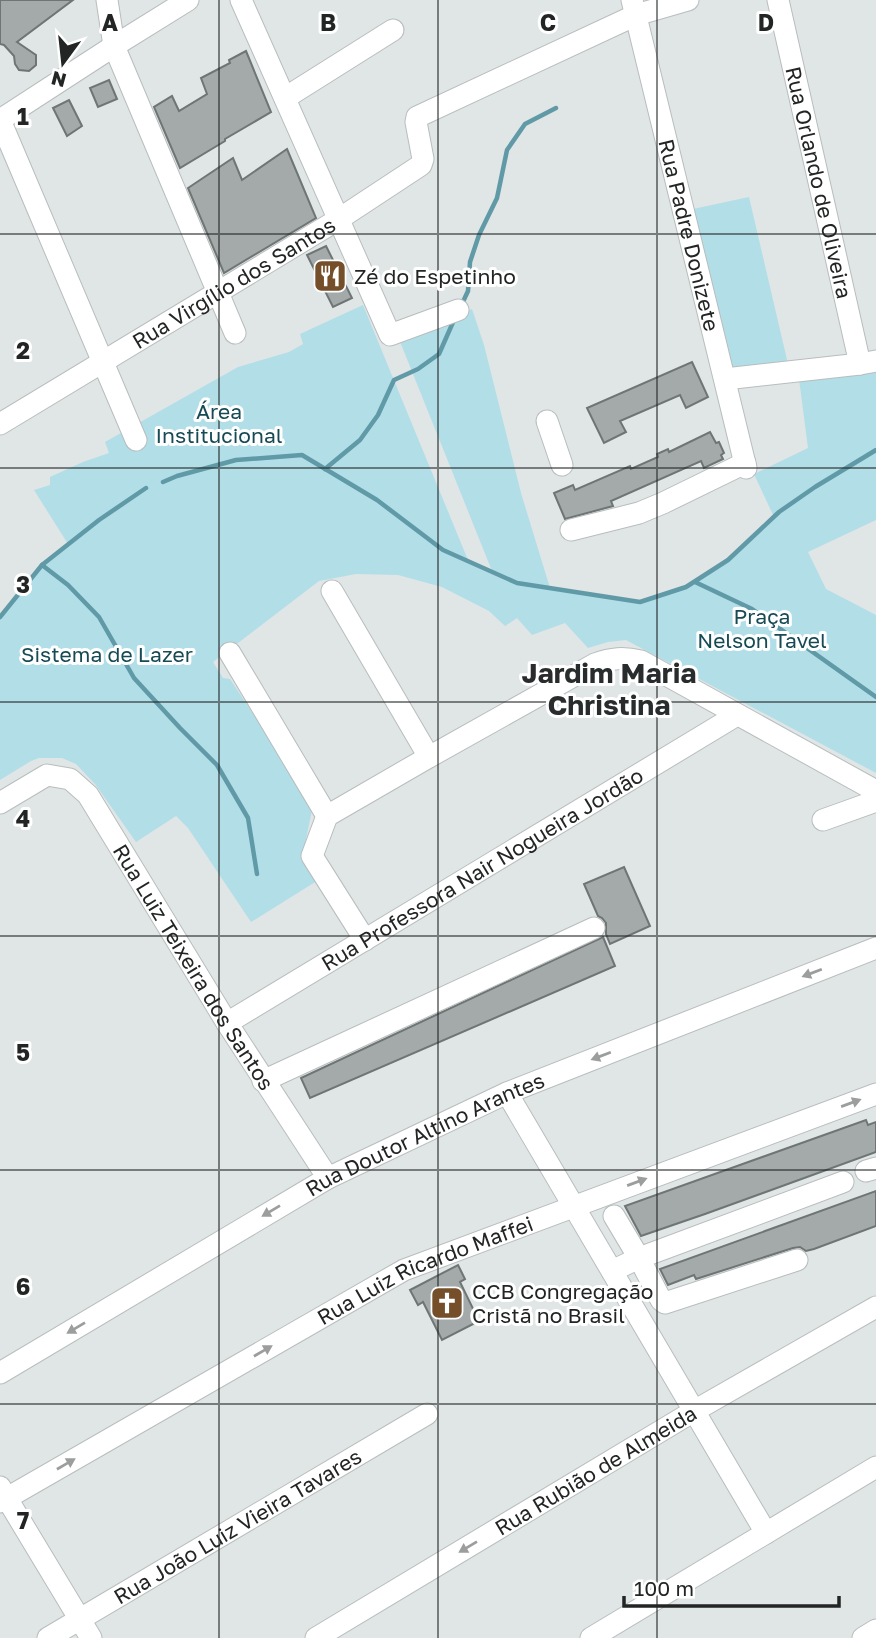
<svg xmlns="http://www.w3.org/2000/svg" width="876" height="1638" font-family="'Golos Text',sans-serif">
	<rect width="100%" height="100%" fill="#e0e5e6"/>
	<g fill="#b2dee8">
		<polygon points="749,197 788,364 743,370 732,367 693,209"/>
		<polygon points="363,305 468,560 492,571 399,339 472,309 484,345 521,493 550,588 639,602 686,587 728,560 774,517 754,474 808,448 799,379 876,369 876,520 808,552 826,589 876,615 876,773 626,640 608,642 588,648 565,623 532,635 517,618 505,626 489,611 442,587 398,575 356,574 319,581 213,662 223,678 230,679 307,796 312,810 305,844 308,859 320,879 251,922 188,828 176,816 136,842 95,784 76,764 62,758 39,758 31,761 0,780 0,617 42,565 68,544 34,490 50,485 50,477 83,462 109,453 105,442 238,367 289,352 303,344 300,334"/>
	</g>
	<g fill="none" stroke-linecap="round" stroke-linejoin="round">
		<g stroke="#609aa7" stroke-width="4.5">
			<polyline points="461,306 468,291 470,262 479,235 497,198 507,150 525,124 556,108"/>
			<polyline points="325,469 360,440 378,415 394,380 418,369 439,354 454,320"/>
			<polyline points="163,482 177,476 236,460 302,455 377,500 443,550 517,583 640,602 686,587 728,560 779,512 815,487 876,450"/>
			<polyline points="42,565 68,585 99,617 134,678 180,728 217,765 248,818 257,874"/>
			<polyline points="695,582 752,609 876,697"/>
			<polyline points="0,617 42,565 99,520 146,488"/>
		</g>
	</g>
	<g fill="#a4a9aa" stroke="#6f7475" stroke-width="2">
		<polygon points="0,0 73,0 17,42 36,55 36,65 29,71 19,70 15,64 14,56 4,45 0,44"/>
		<polygon points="246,51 271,112 225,139 225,141 180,168 154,107 172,96 179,111 207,94 201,78 230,63 229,60"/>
		<polygon points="109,80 117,99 98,107 90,88"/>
		<polygon points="69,100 82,126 67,136 53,108"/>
		<polygon points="287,149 316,218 224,273 188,188 233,158 242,180"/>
		<polygon points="326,246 352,298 333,307 307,255"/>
		<polygon points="692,362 708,397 686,408 680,395 620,421 626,432 604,443 587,408"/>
		<polygon points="710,432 716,443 719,442 724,453 721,455 723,459 704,468 701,461 611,501 613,506 565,519 554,493 573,485 575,490 630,466 631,469 658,457 657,454 668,449 669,452"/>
		<polygon points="624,867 650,926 610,944 606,934 606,923 602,918 598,916 584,884"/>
		<polygon points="603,937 615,966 310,1098 301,1078"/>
		<polygon points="866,1120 868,1125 876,1122 876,1152 705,1214 641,1236 625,1206"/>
		<polygon points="876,1191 876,1226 814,1249 806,1251 800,1247 793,1248 696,1279 694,1275 668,1285 660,1269"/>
		<polygon points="458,1265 465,1279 460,1282 479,1321 442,1340 423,1302 418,1305 410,1290"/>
	</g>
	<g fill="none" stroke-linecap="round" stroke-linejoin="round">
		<defs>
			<g id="minor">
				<polyline points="107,0 114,46 235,333"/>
				<polyline points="241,0 390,335 458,310"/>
				<path id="s1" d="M632 0 746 468"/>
				<path id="s2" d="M778 0 860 364"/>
				<polyline points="285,98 393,30"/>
				<polyline points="0,120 136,440"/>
				<polyline points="0,120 114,46 188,0"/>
				<polyline points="725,379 860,364 876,361"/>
				<polyline points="547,421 562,465"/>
				<path id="s3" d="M0 424 339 219 421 165 423 159 416 122 417 117 636 15 688 0"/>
				<polyline points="571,530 639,513 663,503 745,463"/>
				<polyline points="332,591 429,757"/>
				<polyline points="230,653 327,816 312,856 365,940"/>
				<path id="s4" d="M0 803 47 775 70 779 88 795 227 1023 328 1178"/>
				<path d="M327 816 429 757 595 664C612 658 623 657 641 661L876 791"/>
				<polyline points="823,820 876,801"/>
				<path id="s5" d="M227 1023 737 715"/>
				<polyline points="263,1081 594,928"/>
				<polyline points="507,1093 766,1533"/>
				<polyline points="866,1171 876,1168"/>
				<polyline points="614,1216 639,1258 661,1300 665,1303 797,1260"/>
				<polyline points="612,1271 639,1258 843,1182"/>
				<path id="s6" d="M0 1373 328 1178 507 1093 876 948"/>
				<polyline points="0,1487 91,1638"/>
				<path id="s7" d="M0 1502 404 1270 876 1094"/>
				<path id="s8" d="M48 1638 427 1414"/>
				<path id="s9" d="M316 1638 694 1411 876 1307"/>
				<polyline points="591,1638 876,1467"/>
				<polyline points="863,1638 876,1630"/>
			</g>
		</defs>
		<use href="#minor" stroke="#b8bdbe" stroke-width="23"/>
		<use href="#minor" stroke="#fff" stroke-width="21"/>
	</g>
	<defs><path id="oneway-solid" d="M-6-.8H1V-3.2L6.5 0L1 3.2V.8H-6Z" transform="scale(1.75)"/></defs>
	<g fill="#9c9d9d">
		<use href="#oneway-solid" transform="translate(812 973) rotate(159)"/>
		<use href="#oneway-solid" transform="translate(601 1056) rotate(159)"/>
		<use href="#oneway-solid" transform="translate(851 1103) rotate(-20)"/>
		<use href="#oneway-solid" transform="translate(637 1182) rotate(-20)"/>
		<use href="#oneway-solid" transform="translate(271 1211) rotate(149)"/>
		<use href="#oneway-solid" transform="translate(76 1328) rotate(149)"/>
		<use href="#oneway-solid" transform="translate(263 1351) rotate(-30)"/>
		<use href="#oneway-solid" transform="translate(66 1464) rotate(-30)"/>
		<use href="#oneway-solid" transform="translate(468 1547) rotate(149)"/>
	</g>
	<path fill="none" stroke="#232525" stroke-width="2" stroke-opacity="0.55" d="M219 0V1638M438 0V1638M657 0V1638M0 234H876M0 468H876M0 702H876M0 936H876M0 1170H876M0 1404H876"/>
	<defs>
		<symbol id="restaurant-square" viewBox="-11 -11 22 22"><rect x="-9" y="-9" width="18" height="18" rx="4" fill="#744f2a" stroke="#fff"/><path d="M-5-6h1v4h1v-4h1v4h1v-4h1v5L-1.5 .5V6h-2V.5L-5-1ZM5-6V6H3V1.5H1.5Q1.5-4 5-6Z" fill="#fff"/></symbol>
		<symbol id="church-square" viewBox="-11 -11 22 22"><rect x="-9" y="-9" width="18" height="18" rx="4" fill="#744f2a" stroke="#fff"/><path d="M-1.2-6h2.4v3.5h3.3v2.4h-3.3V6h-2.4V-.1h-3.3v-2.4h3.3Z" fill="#fff"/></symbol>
	</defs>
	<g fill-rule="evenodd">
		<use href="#restaurant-square" x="311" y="257" width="38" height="38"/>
		<use href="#church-square" x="428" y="1284" width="38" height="38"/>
	</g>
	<g text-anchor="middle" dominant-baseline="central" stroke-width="6" stroke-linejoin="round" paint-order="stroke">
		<g font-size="21" fill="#232525" stroke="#fff">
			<text stroke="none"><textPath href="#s2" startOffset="187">Rua Orlando de Oliveira</textPath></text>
			<text stroke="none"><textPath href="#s1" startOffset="242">Rua Padre Donizete</textPath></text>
			<text stroke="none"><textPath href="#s3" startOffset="273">Rua Virgílio dos Santos</textPath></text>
			<text stroke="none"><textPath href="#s5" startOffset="298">Rua Professora Nair Nogueira Jordão</textPath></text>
			<text stroke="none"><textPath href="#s4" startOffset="304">Rua Luiz Teixeira dos Santos</textPath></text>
			<text stroke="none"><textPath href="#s6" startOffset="488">Rua Doutor Altino Arantes</textPath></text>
			<text stroke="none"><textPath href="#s7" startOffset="485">Rua Luiz Ricardo Maffei</textPath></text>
			<text stroke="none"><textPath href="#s9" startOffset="326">Rua Rubião de Almeida</textPath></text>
			<text stroke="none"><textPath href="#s8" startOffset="220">Rua João Luiz Vieira Tavares</textPath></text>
		</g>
		<g font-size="21" fill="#232525" stroke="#fff" text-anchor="start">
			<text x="354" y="276">Zé do Espetinho</text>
			<text x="472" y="1291">CCB Congregação<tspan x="472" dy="24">Cristã no Brasil</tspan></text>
		</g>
		<g font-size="21" fill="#164a54" stroke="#fff">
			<text x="219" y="411">Área<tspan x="219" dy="24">Institucional</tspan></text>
			<text x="762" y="616">Praça<tspan x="762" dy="24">Nelson Tavel</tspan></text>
			<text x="107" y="654">Sistema de Lazer</text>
		</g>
		<g font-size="28" font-weight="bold" fill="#282c2c" stroke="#fff">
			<text x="609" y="672">Jardim Maria<tspan x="609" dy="32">Christina</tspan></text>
		</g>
	</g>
	<g font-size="23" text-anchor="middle" font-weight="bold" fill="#232525" stroke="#fff" stroke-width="6" stroke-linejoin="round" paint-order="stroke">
		<text x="110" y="31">A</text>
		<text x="328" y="31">B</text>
		<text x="548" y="31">C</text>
		<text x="766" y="31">D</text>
		<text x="23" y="125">1</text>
		<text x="23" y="359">2</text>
		<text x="23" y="593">3</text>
		<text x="23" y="827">4</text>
		<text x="23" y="1061">5</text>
		<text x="23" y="1295">6</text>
		<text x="23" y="1529">7</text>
	</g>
	<g transform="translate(63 63) rotate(195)" stroke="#ffffff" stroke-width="5" paint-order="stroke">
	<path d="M0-5L12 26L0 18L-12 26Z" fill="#232525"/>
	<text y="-10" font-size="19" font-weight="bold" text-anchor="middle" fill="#232525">N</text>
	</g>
	<path d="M624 1596v10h215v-10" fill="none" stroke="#232525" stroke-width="3.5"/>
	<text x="634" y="1596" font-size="21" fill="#232525" stroke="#ffffff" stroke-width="5" paint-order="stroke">100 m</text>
</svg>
